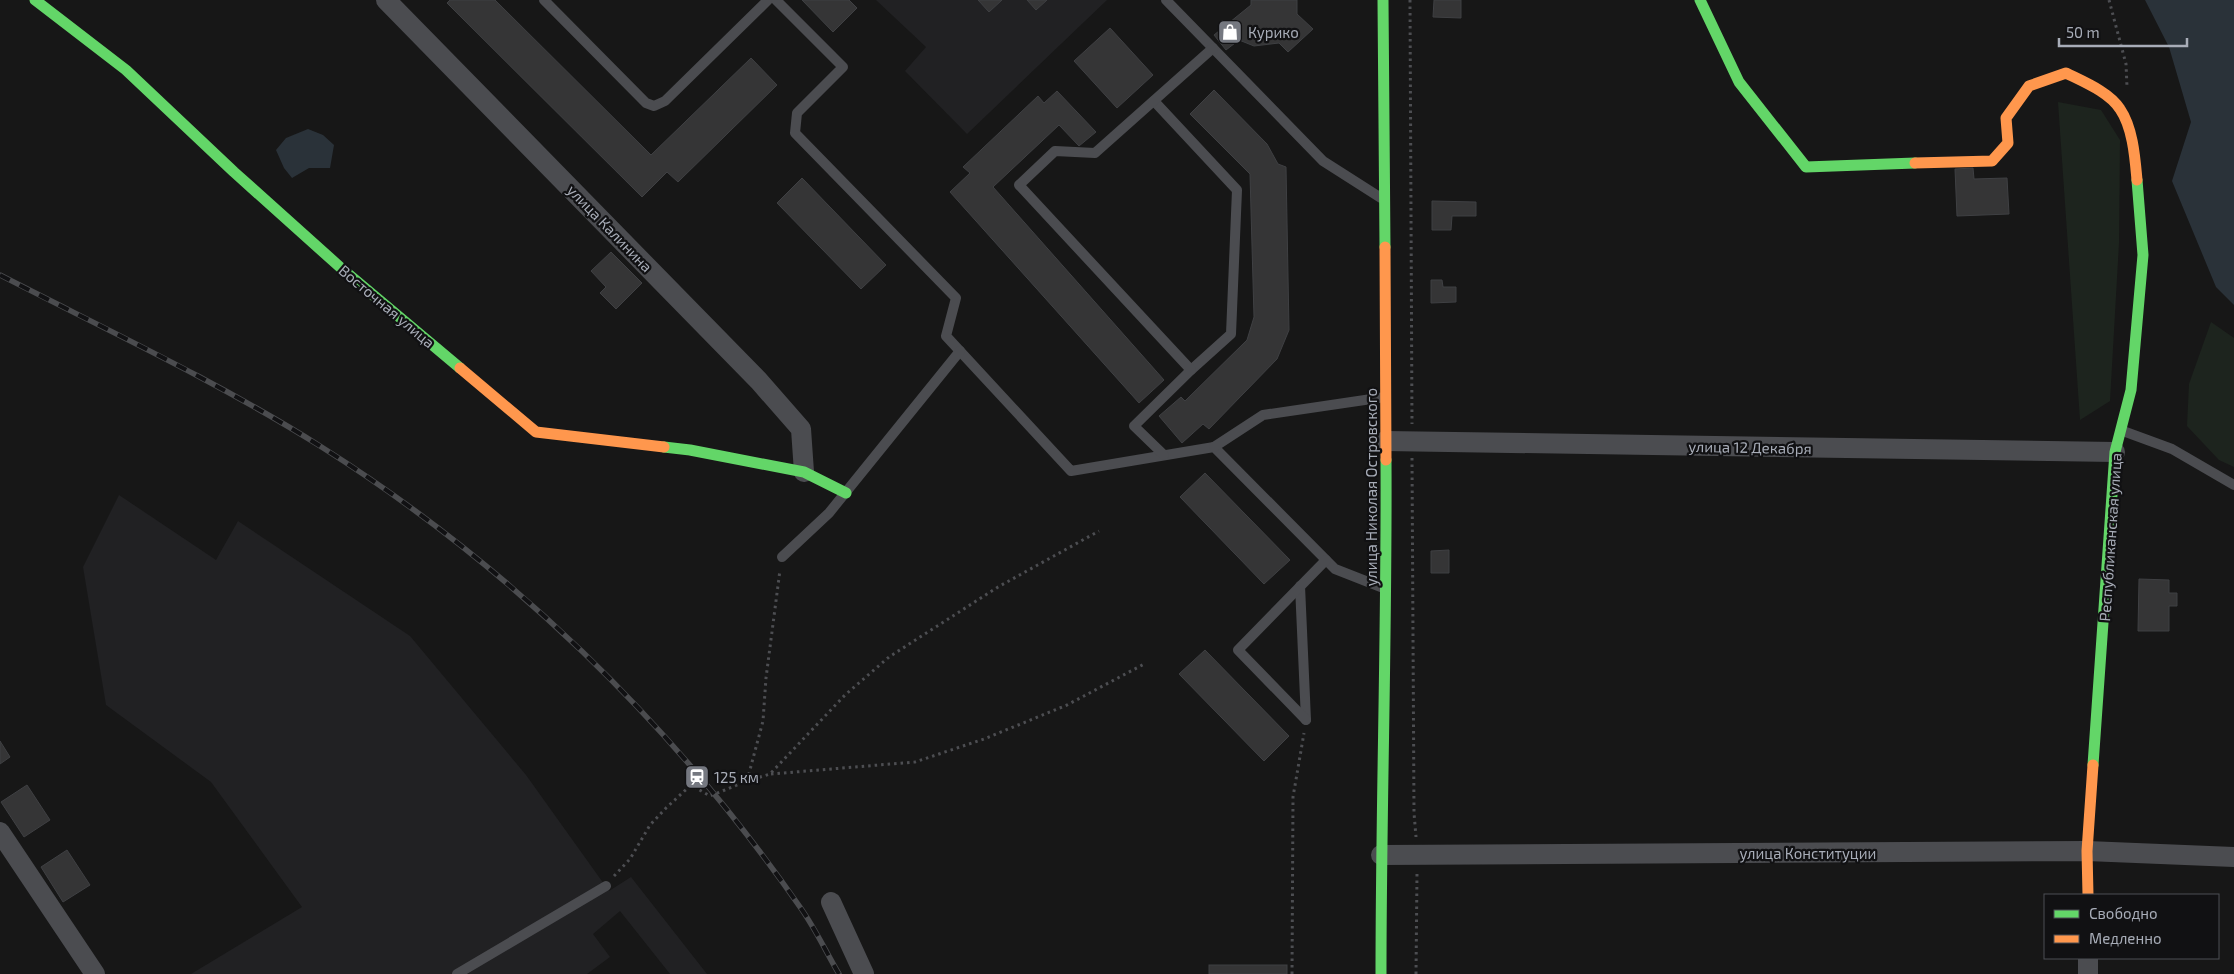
<svg xmlns="http://www.w3.org/2000/svg" width="2234" height="974" font-family="'Exo 2',sans-serif">
	<rect width="100%" height="100%" fill="#171717"/>
	<g fill="#212123">
		<polygon points="876,0 1107,0 967,134 905,71 926,47"/>
		<polygon points="119,495 216,560 238,521 410,636 526,775 609,891 631,877 707,974 670,974 620,911 593,934 610,957 587,974 191,974 302,907 211,782 106,705 83,567"/>
	</g>
	<g fill="#1d241e">
		<polygon points="2058,102 2101,110 2120,140 2119,243 2110,401 2080,420"/>
		<polygon points="2211,322 2234,338 2234,467 2219,460 2187,426 2189,384"/>
	</g>
	<g fill="#2a3239">
		<polygon points="2145,0 2234,0 2234,305 2216,287 2172,181 2191,122 2169,47"/>
		<polygon points="308,129 323,135 334,145 330,168 309,168 292,178 284,168 276,150 286,138"/>
	</g>
	<g fill="#353536" stroke="#3f4043">
		<polygon points="450,0 495,0 651,155 751,58 777,85 678,182 667,172 642,197 447,3"/>
		<polygon points="802,0 849,0 857,8 833,32"/>
		<polygon points="978,0 1002,0 989,12"/>
		<polygon points="1027,0 1047,0 1036,10"/>
		<polygon points="1251,0 1297,0 1297,14 1313,29 1288,52 1279,43 1254,46 1239,40 1226,50 1214,35 1251,5"/>
		<polygon points="1434,0 1461,0 1461,18 1433,17"/>
		<polygon points="1110,28 1153,75 1117,108 1074,61"/>
		<polygon points="1214,90 1267,144 1278,164 1286,167 1289,330 1277,359 1209,429 1203,424 1182,443 1159,416 1181,397 1185,401 1247,340 1254,317 1250,174 1190,114"/>
		<polygon points="1057,91 1096,132 1079,146 1059,125 993,187 1164,380 1139,403 950,192 970,173 963,167 1038,96 1044,103"/>
		<polygon points="1973,168 1974,179 2007,178 2009,214 1957,216 1955,169"/>
		<polygon points="802,178 886,265 861,289 777,203"/>
		<polygon points="1432,201 1476,202 1476,216 1452,216 1451,230 1432,230"/>
		<polygon points="611,252 642,283 616,309 600,293 606,287 591,271"/>
		<polygon points="1431,280 1442,280 1443,287 1456,287 1456,302 1431,303"/>
		<polygon points="1205,473 1290,560 1264,584 1180,497"/>
		<polygon points="1449,550 1449,573 1431,573 1431,551"/>
		<polygon points="2139,579 2169,580 2169,593 2177,593 2177,606 2169,606 2169,631 2138,631"/>
		<polygon points="1205,650 1289,736 1264,761 1179,674"/>
		<polygon points="0,741 10,757 0,764"/>
		<polygon points="27,785 50,820 24,837 1,802"/>
		<polygon points="67,850 90,885 63,902 41,867"/>
		<rect x="1209" y="965" width="78" height="9"/>
	</g>
	<g fill="none" stroke-linecap="round" stroke-linejoin="round">
		<g stroke="#4d4e52" stroke-width="3" stroke-dasharray="2.5 4" stroke-linecap="butt">
			<polyline points="1410,0 1412,424"/>
			<polyline points="2109,0 2126,64 2127,87"/>
			<polyline points="1412,458 1414,813 1416,837"/>
			<polyline points="771,774 915,762 984,739 1067,705 1146,663"/>
			<polyline points="747,781 770,774 845,695 889,657 998,587 1099,531"/>
			<polyline points="614,876 630,859 650,825 666,808 691,785 710,796 747,781 763,721 766,678 780,570"/>
			<polyline points="1292,974 1293,797 1304,733"/>
			<polyline points="1416,974 1417,873"/>
		</g>
		<g stroke="#4b4c50" stroke-width="10">
			<polyline points="544,0 646,103 654,106 665,101 768,0"/>
			<polyline points="776,0 843,67 797,113 795,133 956,298 946,336 1071,471 1214,447 1335,569 1386,589"/>
			<polyline points="1166,0 1323,161 1381,198"/>
			<polyline points="1154,101 1237,190 1231,334 1191,370"/>
			<polyline points="2123,431 2172,449 2234,485"/>
			<polyline points="1214,447 1263,415 1385,397"/>
			<polyline points="1164,455 1134,426 1191,370 1019,185 1055,151 1095,153 1213,48"/>
			<polyline points="782,557 829,513 960,351"/>
			<polyline points="1300,586 1306,720"/>
			<polyline points="1306,720 1238,650 1326,560"/>
			<polyline points="457,974 606,886"/>
		</g>
		<g stroke="#4b4c50" stroke-width="20">
			<polyline points="386,0 759,381 801,429 804,472"/>
			<polyline points="1385,441 2115,452"/>
			<polyline points="0,832 95,974"/>
			<polyline points="1381,855 2087,851 2234,857"/>
			<polyline points="831,902 864,974"/>
			<polyline points="2088,958 2088,974"/>
		</g>
		<g stroke="#63d668" stroke-width="11">
			<polyline points="35,0 126,70 234,172 341,268 460,368"/>
			<polyline points="1383,0 1385,247"/>
			<polyline points="1700,0 1739,82 1806,167 1915,163"/>
			<polyline points="664,447 690,450 804,472 846,493"/>
			<polyline points="2093,765 2115,452 2131,390 2143,255 2137,180"/>
			<path d="M1381 974C1381 802 1387 631 1386 460"/>
		</g>
		<g stroke="#ff974d" stroke-width="11">
			<path d="M1915 163 1992 161 2008 143 2006 118 2029 86 2066 73C2084 82 2109 92 2120 109 2133 128 2135 158 2137 180"/>
			<polyline points="1385,247 1386,460"/>
			<polyline points="460,368 536,432 664,447"/>
			<polyline points="2088,895 2087,851 2093,765"/>
		</g>
		<defs>
			<path id="rail" d="M0 275C107 330 218 382 320 446 509 565 672 723 800 907 815 928 826 952 839 974"/>
		</defs>
		<use href="#rail" stroke="#4b4c4f" stroke-width="5.5"/>
		<use href="#rail" stroke="#111113" stroke-width="4" stroke-dasharray="11" stroke-linecap="butt"/>
	</g>
	<defs>
		<symbol id="shop-square" viewBox="-11 -11 22 22"><rect x="-9" y="-9" width="18" height="18" rx="4" fill="#757880" stroke="#111113"/><path d="M-5-2.5h2.3a2.7 3.5 0 0 1 5.4 0H5L5.5 6h-11ZM-1.5-2.5h3a1.5 2.3 0 0 0-3 0Z" fill="#fff"/></symbol>
		<symbol id="station-square" viewBox="-11 -11 22 22"><rect x="-9" y="-9" width="18" height="18" rx="4" fill="#757880" stroke="#111113"/><path d="M-3-6H3Q5-6 5-4V2Q5 4 3 4L4.5 6H3L1.5 4h-3L-3 6H-4.5L-3 4Q-5 4-5 2V-4Q-5-6-3-6ZM-3.5-4v3h7v-3ZM-3.5 1v1.5H-2V1ZM2 1v1.5H3.5V1Z" fill="#fff"/></symbol>
	</defs>
	<g fill-rule="evenodd">
		<use href="#shop-square" x="1216" y="18" width="28" height="28"/>
		<use href="#station-square" x="683" y="763" width="28" height="28"/>
	</g>
	<g text-anchor="middle" dominant-baseline="central" stroke-width="4.5" stroke-linejoin="round" paint-order="stroke">
		<g font-size="15" fill="#a8adb8" stroke="#111113" text-anchor="start">
			<text x="1248" y="32">Курико</text>
			<text x="714" y="777">125 км</text>
		</g>
		<g font-size="15" fill="#a8adb8" stroke="#111113">
			<text transform="translate(610 228) rotate(46)">улица Калинина</text>
			<text transform="translate(387 306) rotate(40)">Восточная улица</text>
			<text transform="translate(1750 447) rotate(1)">улица 12 Декабря</text>
			<text transform="translate(1371 487) rotate(-90)">улица Николая Островского</text>
			<text transform="translate(2110 537) rotate(-86)">Республиканская улица</text>
			<text x="1808" y="853">улица Конституции</text>
		</g>
	</g>
	<rect x="2044" y="894" width="175" height="65" fill="#111113" stroke="#4d4f55"/>
	<rect x="2054" y="910" width="25" height="8" fill="#63d668" stroke="#4d4f55"/>
	<text x="2089" y="919" font-size="15" fill="#a8adb8">Свободно</text>
	<rect x="2054" y="935" width="25" height="8" fill="#ff974d" stroke="#4d4f55"/>
	<text x="2089" y="944" font-size="15" fill="#a8adb8">Медленно</text>
	<path d="M2059 38v8h128v-8" fill="none" stroke="#a8adb8" stroke-width="2.5"/>
	<text x="2066" y="38" font-size="15" fill="#a8adb8" stroke="#111113" stroke-width="4" paint-order="stroke">50 m</text>
</svg>
